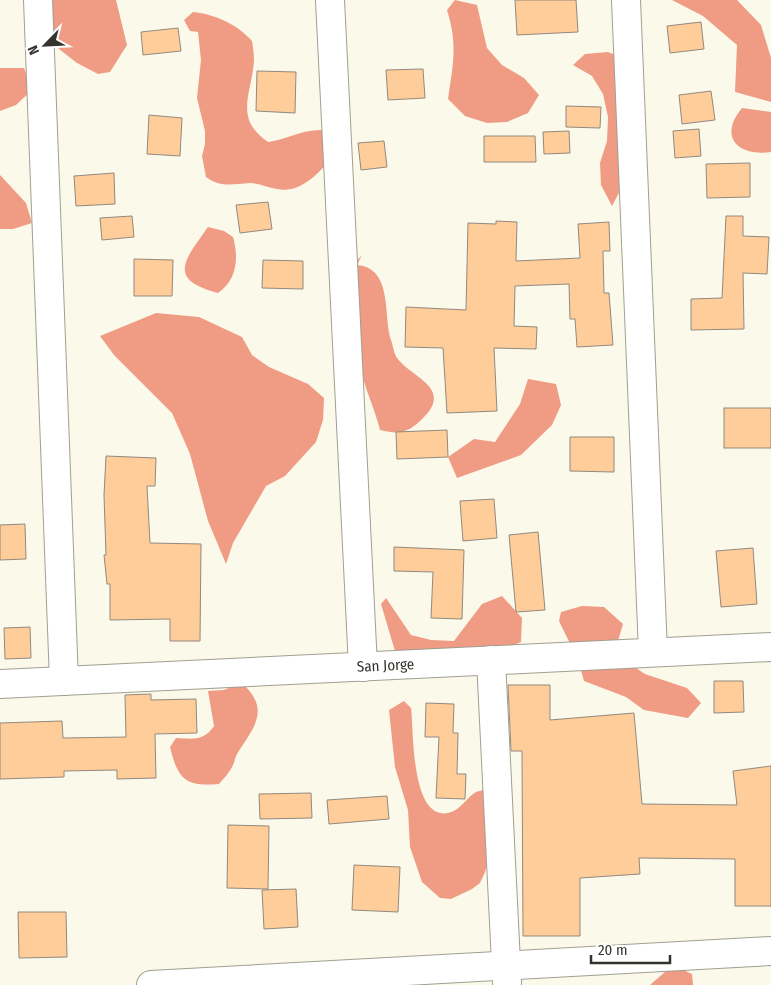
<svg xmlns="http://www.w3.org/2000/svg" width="771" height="985" font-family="'Fira Sans Condensed',sans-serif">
	<rect width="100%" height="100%" fill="#fbf9ea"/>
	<g fill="#f09b83">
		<polygon points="49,0 116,0 127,45 110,72 98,74 77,63 59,49 51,38"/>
		<path d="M455 0 477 5 487 48 502 65 524 78 539 95 528 113 507 122 487 123 465 116 448 99C453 64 458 45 447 10Z"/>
		<polygon points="672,0 737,0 761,25 771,58 771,102 735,92 737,45 703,16"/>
		<path d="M193 12C215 14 238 25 252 41 253 47 254 54 254 60 252 94 233 118 268 142 288 139 303 129 323 130L331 159C317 175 299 194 277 189 268 188 259 183 250 183 233 184 221 188 206 177L202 156 205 144V131L197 98 201 60 198 32 190 31 184 20Z"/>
		<polygon points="608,52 628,60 622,187 612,206 601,185 600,163 607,141 608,117 603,94 592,76 573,65 585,54"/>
		<polygon points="0,68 24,68 32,90 16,105 0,111"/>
		<path d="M742 108 771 112V152C738 157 718 137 742 108Z"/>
		<polygon points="0,175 26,203 32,223 13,229 0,229"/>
		<path d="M208 227 224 231 233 237C239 258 237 280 218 293 166 279 185 260 208 227Z"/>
		<path d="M362 255 357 265C393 268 383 315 391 340 393 346 394 354 397 358 413 379 457 389 419 422 405 434 398 434 380 430 375 409 365 390 361 369L354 264Z"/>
		<polygon points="156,313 199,317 242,337 252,355 269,367 308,384 324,398 323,420 316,442 285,476 266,486 233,543 226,564 208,521 190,454 172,413 114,355 100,336"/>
		<polygon points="528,379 556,384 561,405 552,425 521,455 457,478 448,457 474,439 495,442 520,404"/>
		<polygon points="502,596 522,618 521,642 501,651 395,651 381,604 386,598 411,635 431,640 454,641 482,604"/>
		<polygon points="582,606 604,607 623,624 617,644 627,662 645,674 687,688 701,703 688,718 644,710 626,697 584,681 578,660 559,621 561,612"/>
		<path d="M234 686 246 687C270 712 252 730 237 754 235 757 235 761 233 765 230 772 224 778 219 784 185 787 178 779 170 747L176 738C193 739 204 741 214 726L208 691 224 690Z"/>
		<path d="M404 701 411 708C414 728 410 820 448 813 460 811 466 798 476 792 479 791 484 790 487 789L484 820 488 841V862L485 872 480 883 472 889 451 899 440 898 422 882 410 847 408 810 395 767 389 710Z"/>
		<polygon points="673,965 692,974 693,985 650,985"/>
	</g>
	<g fill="#fecd99" stroke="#93897e">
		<polygon points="515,0 576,0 578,32 517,35"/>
		<polygon points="701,22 704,49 670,53 667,26"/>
		<polygon points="178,28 181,51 143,55 141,32"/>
		<polygon points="423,69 425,98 388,100 386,70"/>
		<polygon points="257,71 296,72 295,113 256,111"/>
		<polygon points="711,91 715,120 682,124 679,95"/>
		<polygon points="566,106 601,107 600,128 566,127"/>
		<polygon points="149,115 182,118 180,156 147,154"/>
		<polygon points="699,129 701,156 675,158 673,131"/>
		<polygon points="569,131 570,153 544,154 543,132"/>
		<polygon points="484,136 535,136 536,162 484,162"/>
		<polygon points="384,141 387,167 361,170 358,143"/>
		<polygon points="750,163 750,197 707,198 706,164"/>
		<polygon points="114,173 115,204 76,206 74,176"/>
		<polygon points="268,202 272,229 240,233 236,205"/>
		<polygon points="132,216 134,237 102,240 100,218"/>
		<polygon points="726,216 743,216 743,236 769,237 767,274 743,273 744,329 691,330 691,299 722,298"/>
		<polygon points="496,221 517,222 516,261 580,258 578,224 609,222 610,251 603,251 604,293 609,293 613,345 577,347 575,319 570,319 569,284 515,286 514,326 537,327 536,349 494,348 497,411 447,413 443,348 405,347 406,307 466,310 468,223 496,224"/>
		<polygon points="134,259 173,260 172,296 134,296"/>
		<polygon points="263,260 303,261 303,289 262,288"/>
		<rect x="724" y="408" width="47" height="40"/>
		<polygon points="447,430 448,457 397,459 396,432"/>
		<polygon points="570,437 614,437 614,472 570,471"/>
		<polygon points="106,456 156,458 155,486 147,486 150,543 201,544 200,641 170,641 170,619 110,620 110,584 107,584 104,555 106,555 104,495"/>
		<polygon points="494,499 497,538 463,541 460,501"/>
		<polygon points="25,524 26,559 0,560 0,525"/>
		<polygon points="538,532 545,610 516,612 509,535"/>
		<polygon points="394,547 464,550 462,619 431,618 433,572 394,571"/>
		<polygon points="753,548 757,604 721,607 716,551"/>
		<polygon points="30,627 31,658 5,659 4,628"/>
		<polygon points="714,681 743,681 744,712 714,713"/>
		<polygon points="508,685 550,685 550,720 634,713 642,804 737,805 733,771 771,766 771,906 735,906 735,859 639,858 640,874 580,878 580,936 523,936 522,751 511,751"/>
		<polygon points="151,694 151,700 196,699 197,733 155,734 156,778 117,779 117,770 64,771 64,777 0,779 0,723 62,721 63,738 126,737 125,695"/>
		<polygon points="426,703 454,704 453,733 458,733 457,774 466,774 465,799 436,798 439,737 425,737"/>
		<polygon points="311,793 312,818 260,819 259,794"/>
		<polygon points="387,796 389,819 329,824 327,800"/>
		<polygon points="228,825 269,826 268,889 227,888"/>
		<polygon points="354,865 400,867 398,912 352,910"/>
		<polygon points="296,889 298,927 264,929 262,890"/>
		<polygon points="18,912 66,912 67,957 19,958"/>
	</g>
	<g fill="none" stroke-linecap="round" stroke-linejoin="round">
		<defs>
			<g id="street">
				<polyline points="38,0 64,681"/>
				<polyline points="330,0 363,667"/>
				<polyline points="626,0 653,652"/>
				<polyline points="491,660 507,983"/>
				<path id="s1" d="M0 684 771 647"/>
				<polyline points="151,985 771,951"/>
			</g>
		</defs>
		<use href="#street" stroke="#a19f91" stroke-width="30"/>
		<use href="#street" stroke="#fff" stroke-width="28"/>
	</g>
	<g text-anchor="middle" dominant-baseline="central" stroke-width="4.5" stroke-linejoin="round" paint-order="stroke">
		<g font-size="15" fill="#34332e" stroke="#fff">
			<text stroke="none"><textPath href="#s1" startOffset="386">San Jorge</textPath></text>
		</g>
	</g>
	<g transform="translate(45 45) rotate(246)" stroke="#ffffff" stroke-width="4" paint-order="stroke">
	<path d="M0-4L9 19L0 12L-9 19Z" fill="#34332e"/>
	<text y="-8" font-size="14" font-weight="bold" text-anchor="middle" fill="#34332e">N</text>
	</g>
	<path d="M591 955v8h79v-8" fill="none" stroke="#34332e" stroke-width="2.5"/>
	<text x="598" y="955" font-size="15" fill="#34332e" stroke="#ffffff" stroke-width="4" paint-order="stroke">20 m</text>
</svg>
